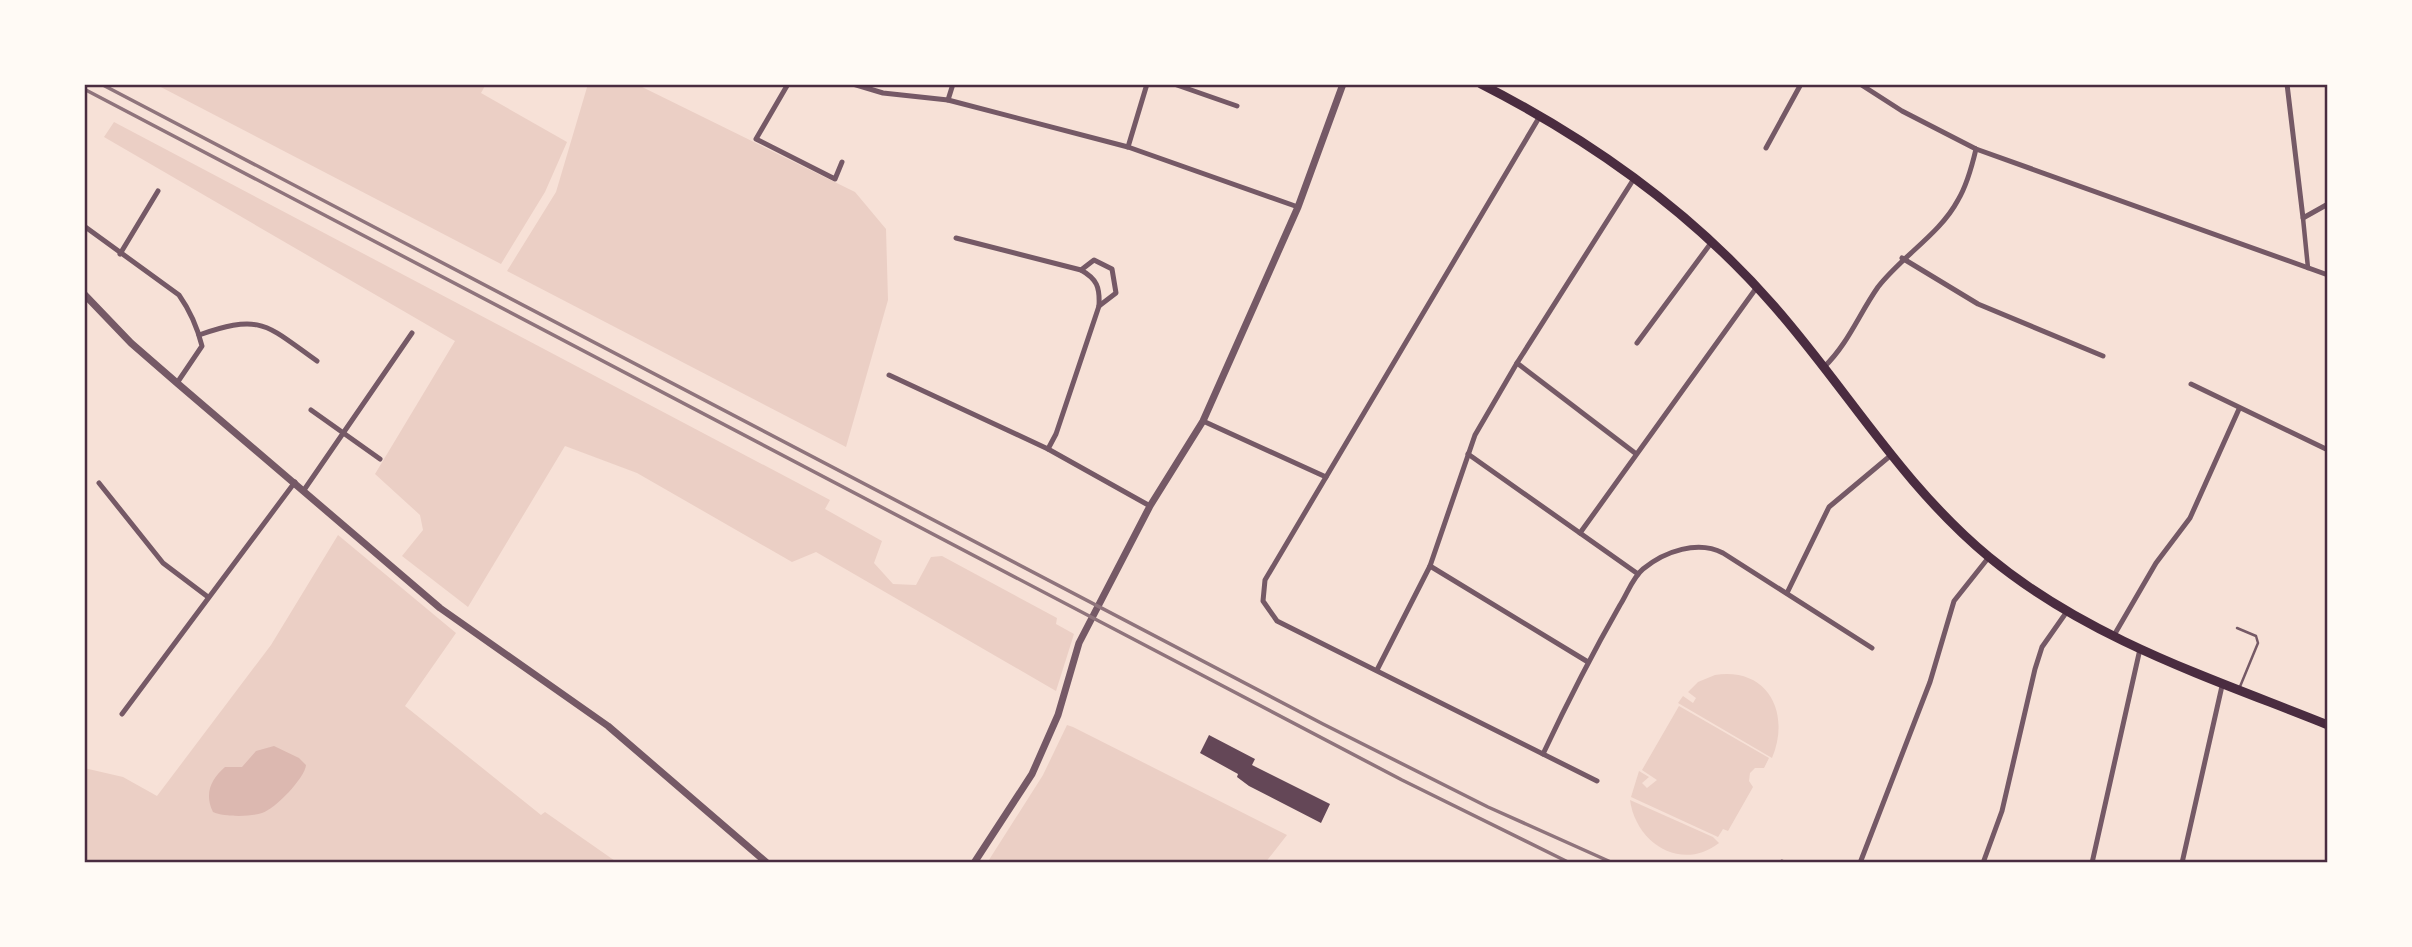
<svg xmlns="http://www.w3.org/2000/svg" width="2412" height="947" font-family="Raleway,sans-serif">
	<rect width="100%" height="100%" fill="#f7e1d7"/>
	<g fill="#ebcfc5">
		<polygon points="155,84 486,84 481,93 567,142 545,192 501,264"/>
		<polygon points="588,84 636,84 855,192 886,229 888,300 846,447 507,271 556,192"/>
		<polygon points="114,122 830,500 825,509 882,541 874,563 893,584 916,585 931,557 942,556 1057,618 1056,624 1074,634 1056,691 816,552 792,562 637,473 565,446 468,607 402,556 423,530 420,515 375,474 455,341 104,137"/>
		<polygon points="338,535 456,633 405,706 541,815 545,812 618,863 84,863 84,768 123,777 157,796 271,645"/>
		<path d="M1715 675C1768 667 1791 713 1772 758L1678 703 1683 696 1693 703 1696 698 1688 692 1698 682Z"/>
		<polygon points="1679,706 1769,758 1764,768 1755,768 1750,773 1749,781 1753,787 1728,831 1723,829 1718,837 1631,797 1639,771 1649,777 1642,783 1647,788 1657,780 1642,770"/>
		<polygon points="1067,725 1073,727 1287,835 1265,863 987,863 1043,775"/>
		<path d="M1630 800 1713 837 1719 843C1682 872 1636 844 1630 800Z"/>
	</g>
	<path fill="#dcb8b0" d="M274 746 299 758 306 765C305 778 275 809 262 813 250 817 224 817 213 812 204 794 211 779 225 767H242L256 751Z"/>
	<polygon fill="#644757" points="1209,735 1255,759 1252,765 1330,804 1321,823 1249,786 1237,777 1238,774 1200,753"/>
	<g fill="none" stroke-linecap="round" stroke-linejoin="round">
		<polyline stroke="#755966" stroke-width="2.5" points="2237,628 2256,636 2258,643 2239,689"/>
		<polyline stroke="#755966" stroke-width="4.5" points="2303,218 2308,268"/>
		<g stroke="#755966" stroke-width="5">
			<polyline points="788,84 756,139 835,179 842,162"/>
			<polyline points="853,84 883,93 948,100 1128,147 1298,207"/>
			<polyline points="1174,84 1237,106"/>
			<polyline points="1860,84 1902,111 1976,149 2328,275"/>
			<polyline points="2287,84 2303,218 2328,204"/>
			<polyline points="948,100 953,84"/>
			<polyline points="1540,116 1265,580 1263,601 1277,621 1597,781"/>
			<polyline points="1128,147 1147,84"/>
			<polyline points="1766,148 1801,84"/>
			<path d="M84 226 179 295C191 312 197 326 202 346L177 383"/>
			<path d="M956 238 1081 270C1097 279 1100 287 1099 306L1056 434 1048 449"/>
			<polyline points="120,254 158,191"/>
			<polyline points="1902,258 1978,304 2103,356"/>
			<polyline points="1081,270 1094,260 1112,269 1116,293 1099,306"/>
			<path d="M199 335C262 313 266 325 317 361"/>
			<polyline points="1637,343 1711,243"/>
			<polyline points="1517,363 1635,453"/>
			<path d="M1824 367C1848 344 1859 314 1878 287 1902 256 1940 234 1958 200 1967 185 1972 166 1976 149"/>
			<polyline points="889,375 1048,449 1150,506"/>
			<polyline points="2191,384 2328,450"/>
			<polyline points="311,410 380,459"/>
			<polyline points="1203,421 1326,477"/>
			<polyline points="1468,454 1638,574"/>
			<polyline points="99,483 163,563 208,597"/>
			<polyline points="304,490 412,333"/>
			<polyline points="1580,533 1757,287"/>
			<polyline points="1430,566 1588,662"/>
			<polyline points="1787,593 1829,507 1890,456"/>
			<polyline points="2113,637 2156,563 2190,518 2239,409"/>
			<polyline points="1377,670 1430,566 1475,435 1517,363 1635,177"/>
			<polyline points="122,714 295,482"/>
			<path d="M1543 754C1567 703 1592 654 1620 605 1627 594 1633 577 1643 569 1665 551 1698 540 1723 553L1872 648"/>
			<polyline points="1782,862 1785,863"/>
			<polyline points="1860,863 1930,682 1954,601 1989,557"/>
			<polyline points="1983,863 2002,811 2035,669 2042,647 2068,610"/>
			<polyline points="2092,863 2140,649"/>
			<polyline points="2182,863 2222,686"/>
		</g>
		<g stroke="#755966" stroke-width="7">
			<polyline points="84,294 131,343 177,383 440,608 608,726 767,863"/>
			<polyline points="974,863 1032,774 1058,715 1079,643 1150,506 1203,421 1298,207 1343,84"/>
		</g>
		<path stroke="#4a2c40" stroke-width="9" d="M1481 84C1591 140 1692 212 1774 306 1847 389 1902 485 1989 557 2088 639 2211 678 2328 725"/>
		<g stroke="#8f747c" stroke-width="3.5">
			<polyline points="101,84 1323,724 1488,807 1613,863"/>
			<polyline points="84,89 1402,780 1570,863"/>
		</g>
	</g>
	<rect width="2412" height="947" fill="none" stroke="#fffaf5" stroke-width="172"/>
	<rect x="86" y="86" width="2240" height="775" fill="none" stroke="#4a2c40" stroke-width="2.5"/>
</svg>
